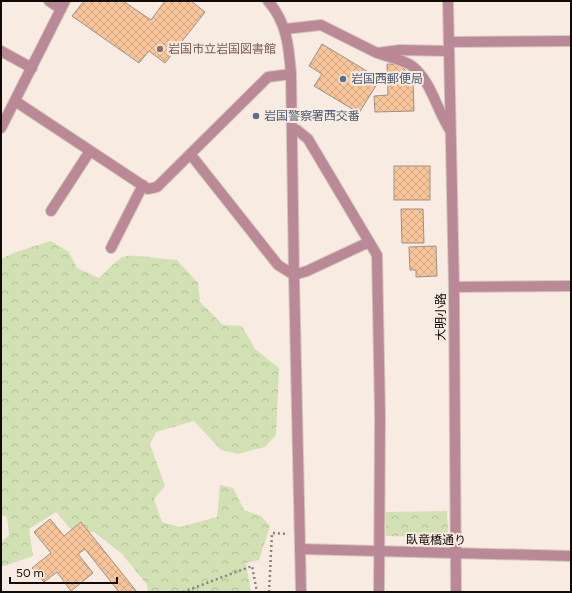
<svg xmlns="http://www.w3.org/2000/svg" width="572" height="593" font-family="Figtree,'Noto Sans JP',sans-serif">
	<defs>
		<pattern id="forest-crowns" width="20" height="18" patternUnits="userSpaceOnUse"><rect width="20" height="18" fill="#d2e1b4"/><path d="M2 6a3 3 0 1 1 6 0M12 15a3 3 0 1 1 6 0" fill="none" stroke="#b3c099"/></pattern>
		<pattern id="building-cross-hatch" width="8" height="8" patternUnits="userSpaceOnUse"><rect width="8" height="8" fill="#f8c59a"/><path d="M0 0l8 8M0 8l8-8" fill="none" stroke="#d3a883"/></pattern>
	</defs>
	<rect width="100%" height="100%" fill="#f8ebe1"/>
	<g fill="url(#forest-crowns)">
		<path d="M51 241 69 252 77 268 99 278C106 272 115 261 123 257 131 253 166 260 177 260L198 283 200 302 223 325 242 326 255 349 279 368 276 435 265 447 238 454 221 450 194 421 156 432 150 444 165 486 154 499 162 522 180 527 217 517 220 485 233 488 244 510 261 516 270 526 259 560 246 563 251 592H148L147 585 122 554 94 532H73L56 512 29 529 33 556 1 567V543L9 535 7 517 1 515V259L16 252Z"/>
		<polygon points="447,511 448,532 435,537 386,536 386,512"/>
	</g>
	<g fill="url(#building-cross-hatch)" stroke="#9d9188">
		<polygon points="84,1 123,1 151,20 165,1 191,1 205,12 165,63 149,51 139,63 72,16"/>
		<polygon points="322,44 380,79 359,113 314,86 322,74 309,66"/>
		<polygon points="387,64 400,64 413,80 414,111 375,112 374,96 388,95"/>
		<rect x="394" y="166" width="36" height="34"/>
		<polygon points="401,209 423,209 424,243 402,243"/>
		<polygon points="436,246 437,276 416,277 416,270 410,270 409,247"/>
		<polygon points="50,519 64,536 81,522 137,592 119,592 85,549 78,554 93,573 71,591 57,572 44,582 32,568 51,553 34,532"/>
	</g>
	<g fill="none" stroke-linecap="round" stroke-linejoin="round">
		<defs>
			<g id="minor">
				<polyline points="49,1 61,9"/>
				<polyline points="448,1 454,287 456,592"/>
				<polyline points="285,29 321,25 377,53 400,50 449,51"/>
				<polyline points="449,42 571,41"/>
				<polyline points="1,51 32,68"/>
				<path d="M380 54C389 57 404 60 412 66 432 82 436 109 450 130"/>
				<polyline points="15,101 148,189 157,187 268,77 291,74"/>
				<polyline points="1,128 65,1"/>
				<polyline points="292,130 297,130 308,139 377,255 380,415 379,592"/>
				<polyline points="191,155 278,265 294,275 307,271 369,242"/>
				<polyline points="51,211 90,151"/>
				<polyline points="111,248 143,185"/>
				<polyline points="454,287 571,286"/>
			</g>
			<g id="tertiary">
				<path d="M268 1C287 22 289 48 291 74L294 275 301 592"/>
				<polyline points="300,549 571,556"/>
			</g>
		</defs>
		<use href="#minor" stroke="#d3c7be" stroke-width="12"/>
		<use href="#tertiary" stroke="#d3c7be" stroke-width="12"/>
		<g stroke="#89817a" stroke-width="2.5" stroke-dasharray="2 3" stroke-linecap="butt">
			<polyline points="183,592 252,566 257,592"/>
			<polyline points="269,592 272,533 288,534"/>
		</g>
		<use href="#minor" stroke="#ba8896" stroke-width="10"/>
		<use href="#tertiary" stroke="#ba8896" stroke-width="10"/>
	</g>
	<circle fill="#8d6e63" stroke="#f8ebe1" stroke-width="1.5" cx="160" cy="49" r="4"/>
	<g fill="#5c6f8a" stroke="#f8ebe1" stroke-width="1.5">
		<circle cx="343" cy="79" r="4"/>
		<circle cx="256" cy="116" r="4"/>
	</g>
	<g text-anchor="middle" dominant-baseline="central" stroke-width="4" stroke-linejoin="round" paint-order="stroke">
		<g font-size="12" fill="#785e54" stroke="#f8ebe1" text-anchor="start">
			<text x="168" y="49">岩国市立岩国図書館</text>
		</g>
		<g font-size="12" fill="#4e5e75" stroke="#f8ebe1" text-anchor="start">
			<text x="351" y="79">岩国西郵便局</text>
			<text x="264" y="116">岩国警察署西交番</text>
		</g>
		<g font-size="12" fill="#0f0b08" stroke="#f8ebe1">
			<text transform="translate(441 317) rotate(-90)">大明小路</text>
			<text transform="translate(436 540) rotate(1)">臥竜橋通り</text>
		</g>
	</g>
	<rect width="572" height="593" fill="none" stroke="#0f0b08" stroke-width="4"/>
	<path d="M10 577v6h107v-6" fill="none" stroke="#0f0b08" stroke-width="2"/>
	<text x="16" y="577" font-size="12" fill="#0f0b08" stroke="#f8ebe1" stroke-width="3" paint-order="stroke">50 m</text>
</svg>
